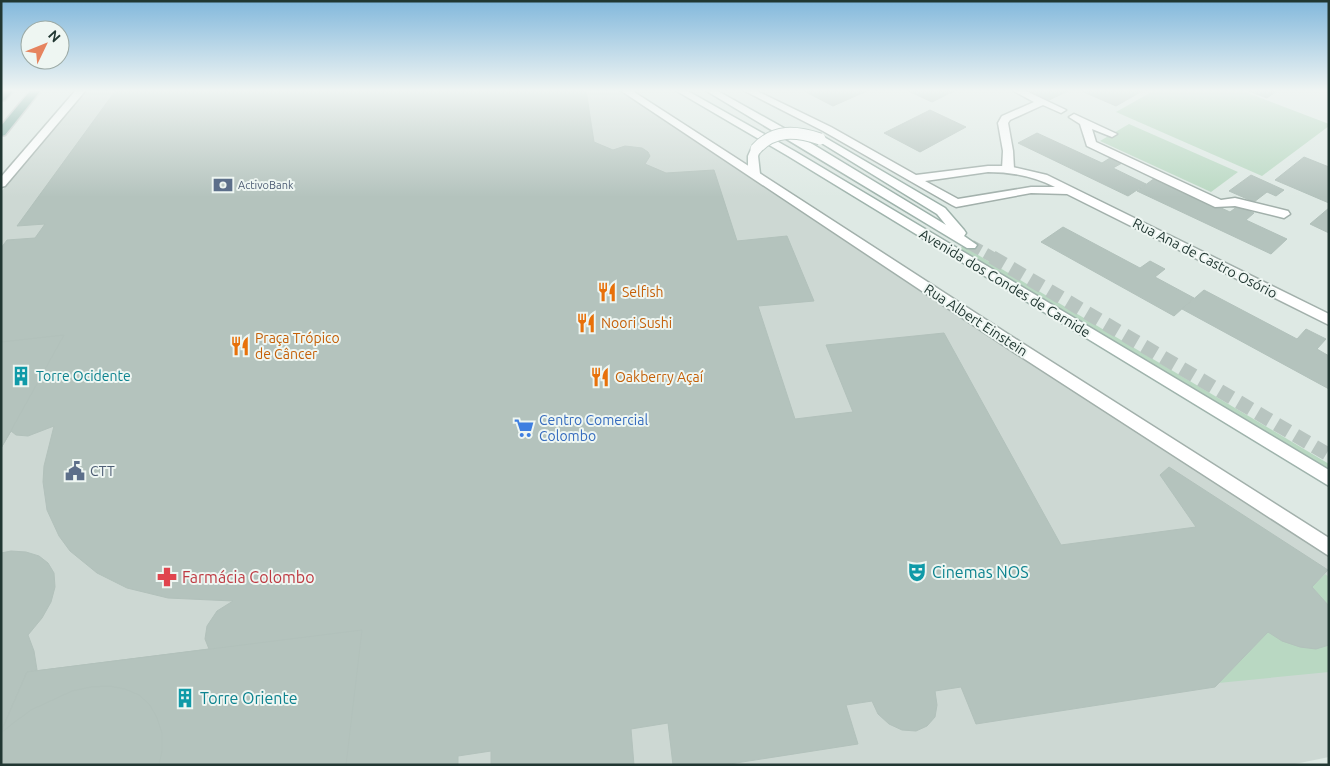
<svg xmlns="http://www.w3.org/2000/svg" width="1330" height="766" font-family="Ubuntu,sans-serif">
	<rect width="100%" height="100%" fill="#dee9e4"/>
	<polygon fill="#cdd8d3" points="83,90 622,90 1329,552 1329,757 1290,765 1,765 1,192"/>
	<g fill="#b9d8c2">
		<polygon points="1155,90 1240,90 1329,124 1329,126 1262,176 1116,112"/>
		<polygon points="1129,124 1238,172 1211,192 1100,141"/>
		<polygon points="963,246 1329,464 1329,482 952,253"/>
		<polygon points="1325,574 1329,577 1329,606 1312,587"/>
		<path d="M1268 632C1288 644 1306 652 1329 645V672L1218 683Z"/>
	</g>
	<g fill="#b4c3bd" stroke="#b2c1bb">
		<polygon points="116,90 586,90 594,142 613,150 625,146 642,148 648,152 650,156 645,164 666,173 714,170 737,241 787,236 814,301 758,306 795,419 853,412 826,345 944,333 1061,545 1196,527 1160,475 1169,467 1328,570 1312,587 1329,606 1329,645 1316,649 1300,647 1282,641 1268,632 1215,687 976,724 961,687 935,691 937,705 935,717 927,726 916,731 902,730 889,724 878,714 872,701 846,705 858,744 723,765 673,765 668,723 631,729 634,765 491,765 491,751 458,756 458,765 1,765 1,732 27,672 209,649 205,639 207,626 217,611 233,601 168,598 127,588 97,573 70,551 59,536 47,510 43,482 44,466 54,426 28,436 16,435 11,431 1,448 1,248 7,240 35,238 45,224 17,226"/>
		<polygon points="802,90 869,90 833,106"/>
		<polygon points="906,90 956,90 932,102"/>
		<polygon points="1025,90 1070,90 1049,100"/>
		<polygon points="1079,90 1144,90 1116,106"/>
		<polygon points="1246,90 1278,90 1267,98"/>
		<polygon points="930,110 966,127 920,152 884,133"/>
		<polygon points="1037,133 1102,163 1110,158 1122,163 1113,168 1146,184 1128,196 1018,143"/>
		<polygon points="1304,157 1329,167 1329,203 1275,180"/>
		<polygon points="1251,175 1284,190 1276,196 1267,192 1254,202 1229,191"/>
		<polygon points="1155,178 1230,212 1238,206 1254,213 1246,220 1287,239 1271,254 1137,191"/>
		<polygon points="1329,208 1329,233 1310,224"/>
		<polygon points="1063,227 1140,268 1150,261 1165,269 1155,277 1194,298 1174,316 1041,242"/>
		<polygon points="1204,290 1297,339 1306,329 1326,339 1317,349 1329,356 1329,389 1182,309"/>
		<polygon points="64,335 8,436 1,448 1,342"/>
		<polygon points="11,551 26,552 39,556 48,563 54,573 55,587 51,602 42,618 28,635 34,651 37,670 27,672 1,732 1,553"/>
		<polygon points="362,630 346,765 1,765 1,732 27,672"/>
		<polygon points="109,686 125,689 139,695 150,705 157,718 162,733 162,751 159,765 1,765 1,733 12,724 31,710 72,691 91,687"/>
	</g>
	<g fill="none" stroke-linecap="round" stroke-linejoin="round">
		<polyline stroke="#b8c5c0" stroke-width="11" stroke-dasharray="11 5.5" stroke-linecap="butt" points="971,245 994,258"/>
		<polyline stroke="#b8c5c0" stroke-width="14" stroke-dasharray="14 8" stroke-linecap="butt" points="992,257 1329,455"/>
		<defs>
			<g id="pedestrian">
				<polygon points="1012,90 1024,90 1066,110 1061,113 1043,105 1010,120 1008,123 1013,151 1014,169 1008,172 1002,169 1003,151 998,123 1002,116 1034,102"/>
				<polygon points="1074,114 1117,134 1112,137 1092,129 1096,142 1221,200 1235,198 1288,211 1290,214 1284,218 1235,206 1215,207 1087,146 1080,124 1069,117"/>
			</g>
			<g id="minor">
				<polygon points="76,90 86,90 5,186 1,187 1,177"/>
				<polygon points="620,90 631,90 1022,343 1329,538 1329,556 1012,351"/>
				<path d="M743 90H755L831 127 916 175 988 166H1008L1047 175 1329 314V325L1067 194 1031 193 956 207 952 205 823 131ZM988 172C1012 172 1033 176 1055 187H1031L958 199 925 181Z"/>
			</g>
			<g id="secondary">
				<polygon points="675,90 686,90 796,152 1329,470 1329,486 788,156"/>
				<polygon points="705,90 716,90 814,145 946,225 937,214 815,139 816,137 824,137 945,208 964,230 966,233 964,236 977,245 975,248 967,248"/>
				<polygon points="756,146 761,149 758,156 760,174 754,177 748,174 748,156 752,147"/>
			</g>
			<g id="primary">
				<polygon points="4,90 14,90 5,100 1,101 1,92"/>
				<polygon points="31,90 41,90 5,135 1,136 1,126"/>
			</g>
		</defs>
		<use href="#pedestrian" stroke="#a2b0ab" stroke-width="3"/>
		<use href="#minor" stroke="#a2b0ab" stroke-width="3"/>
		<use href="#secondary" stroke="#9fb3ac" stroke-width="3"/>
		<use href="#primary" stroke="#bcc3c2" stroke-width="3"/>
		<use href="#pedestrian" fill="#fff" fill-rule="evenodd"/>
		<use href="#minor" fill="#fff" fill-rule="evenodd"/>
		<use href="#secondary" fill="#fff" fill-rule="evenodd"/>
		<use href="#primary" fill="#669b8f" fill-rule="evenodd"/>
		<defs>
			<path id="secondary-bridge" d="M756 149C774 129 796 131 820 139"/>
		</defs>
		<use href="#secondary-bridge" stroke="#9fb3ac" stroke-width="13" stroke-linecap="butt"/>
		<use href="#secondary-bridge" stroke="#fff" stroke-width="11"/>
	</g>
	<linearGradient id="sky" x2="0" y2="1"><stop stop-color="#82b8dc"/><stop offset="0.46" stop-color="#f0f5f3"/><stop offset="1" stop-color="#f0f5f3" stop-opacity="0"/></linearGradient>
	<rect width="1330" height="197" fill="url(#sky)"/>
	<defs>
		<symbol id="bank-bare" viewBox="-9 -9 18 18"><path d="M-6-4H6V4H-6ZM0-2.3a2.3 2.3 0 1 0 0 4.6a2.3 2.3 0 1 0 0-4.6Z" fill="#5c6f8a" stroke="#eef6f2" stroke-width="2.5" paint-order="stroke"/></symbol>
		<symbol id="restaurant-bare" viewBox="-9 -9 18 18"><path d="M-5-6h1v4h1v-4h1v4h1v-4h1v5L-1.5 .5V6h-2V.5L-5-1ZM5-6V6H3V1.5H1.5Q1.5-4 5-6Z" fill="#e8710a" stroke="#eef6f2" stroke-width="2.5" paint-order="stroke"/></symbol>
		<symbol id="building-bare" viewBox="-9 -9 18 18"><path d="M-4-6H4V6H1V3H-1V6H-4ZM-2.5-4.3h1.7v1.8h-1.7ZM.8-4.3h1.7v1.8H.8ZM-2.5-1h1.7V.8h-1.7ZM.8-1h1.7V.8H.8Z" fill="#0f9aa8" stroke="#eef6f2" stroke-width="2.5" paint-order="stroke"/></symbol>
		<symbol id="supermarket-bare" viewBox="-9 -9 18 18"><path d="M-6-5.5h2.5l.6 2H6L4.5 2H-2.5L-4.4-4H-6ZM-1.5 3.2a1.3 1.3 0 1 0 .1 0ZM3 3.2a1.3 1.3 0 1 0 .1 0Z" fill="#3f7fe0" stroke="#eef6f2" stroke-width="2.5" paint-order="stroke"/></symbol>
		<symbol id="civic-bare" viewBox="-9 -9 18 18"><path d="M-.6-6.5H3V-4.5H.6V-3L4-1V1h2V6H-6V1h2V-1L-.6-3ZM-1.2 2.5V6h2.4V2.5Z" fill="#5c6f8a" stroke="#eef6f2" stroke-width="2.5" paint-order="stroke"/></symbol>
		<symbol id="theatre-bare" viewBox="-9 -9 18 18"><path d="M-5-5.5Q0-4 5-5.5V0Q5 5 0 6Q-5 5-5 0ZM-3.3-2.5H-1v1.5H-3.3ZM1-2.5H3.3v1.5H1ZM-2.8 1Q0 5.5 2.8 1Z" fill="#0f9aa8" stroke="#eef6f2" stroke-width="2.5" paint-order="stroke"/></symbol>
		<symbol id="pharmacy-bare" viewBox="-9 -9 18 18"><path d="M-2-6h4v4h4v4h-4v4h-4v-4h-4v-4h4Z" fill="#e0444e" stroke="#eef6f2" stroke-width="2.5" paint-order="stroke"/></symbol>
	</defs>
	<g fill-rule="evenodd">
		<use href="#bank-bare" x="209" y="171" width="28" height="28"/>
		<use href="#restaurant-bare" x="593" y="278" width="28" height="28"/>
		<use href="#restaurant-bare" x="572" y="309" width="28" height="28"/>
		<use href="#restaurant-bare" x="226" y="332" width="28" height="28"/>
		<use href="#building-bare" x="7" y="362" width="28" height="28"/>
		<use href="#restaurant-bare" x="586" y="363" width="28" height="28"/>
		<use href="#supermarket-bare" x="510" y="414" width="28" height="28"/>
		<use href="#civic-bare" x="61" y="457" width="28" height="28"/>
		<use href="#theatre-bare" x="903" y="558" width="28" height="28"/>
		<use href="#pharmacy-bare" x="153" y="563" width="28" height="28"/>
		<use href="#building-bare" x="171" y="684" width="28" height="28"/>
	</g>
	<g text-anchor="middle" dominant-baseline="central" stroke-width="4" stroke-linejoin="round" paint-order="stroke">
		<g font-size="11" fill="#4e5e75" stroke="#eef6f2" text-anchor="start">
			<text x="238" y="185">ActivoBank</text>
		</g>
		<g font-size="14" fill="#213732" stroke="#eef6f2">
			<text transform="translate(1205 258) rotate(27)">Rua Ana de Castro Osório</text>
			<text transform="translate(1005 283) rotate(31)">Avenida dos Condes de Carnide</text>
			<text transform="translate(976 320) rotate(33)">Rua Albert Einstein</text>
		</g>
		<g font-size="14" fill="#c56008" stroke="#eef6f2" text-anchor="start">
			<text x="622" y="292">Selfish</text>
			<text x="601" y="323">Noori Sushi</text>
			<text x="255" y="338">Praça Trópico<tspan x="255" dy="16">de Câncer</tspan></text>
			<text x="615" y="377">Oakberry Açaí</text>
		</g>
		<g font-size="14" fill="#0d838f" stroke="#eef6f2" text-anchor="start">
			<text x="36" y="376">Torre Ocidente</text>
		</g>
		<g font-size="14" fill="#366cbe" stroke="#eef6f2" text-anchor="start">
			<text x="539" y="420">Centro Comercial<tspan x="539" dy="16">Colombo</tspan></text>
		</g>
		<g font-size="14" fill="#4e5e75" stroke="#eef6f2" text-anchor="start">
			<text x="90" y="471">CTT</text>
		</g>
		<g font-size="16" fill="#0d838f" stroke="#eef6f2" text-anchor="start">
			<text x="932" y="572">Cinemas NOS</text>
			<text x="200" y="698">Torre Oriente</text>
		</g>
		<g font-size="16" fill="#be3a42" stroke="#eef6f2" text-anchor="start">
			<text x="182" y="577">Farmácia Colombo</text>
		</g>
	</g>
	<rect width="1330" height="766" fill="none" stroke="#213732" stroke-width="5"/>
	<g transform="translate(45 45) rotate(47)"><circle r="24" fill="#eef6f2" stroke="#9caaa5"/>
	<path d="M0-4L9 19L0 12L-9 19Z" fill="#e6845f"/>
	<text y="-8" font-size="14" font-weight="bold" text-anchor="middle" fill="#213732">N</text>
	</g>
</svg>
